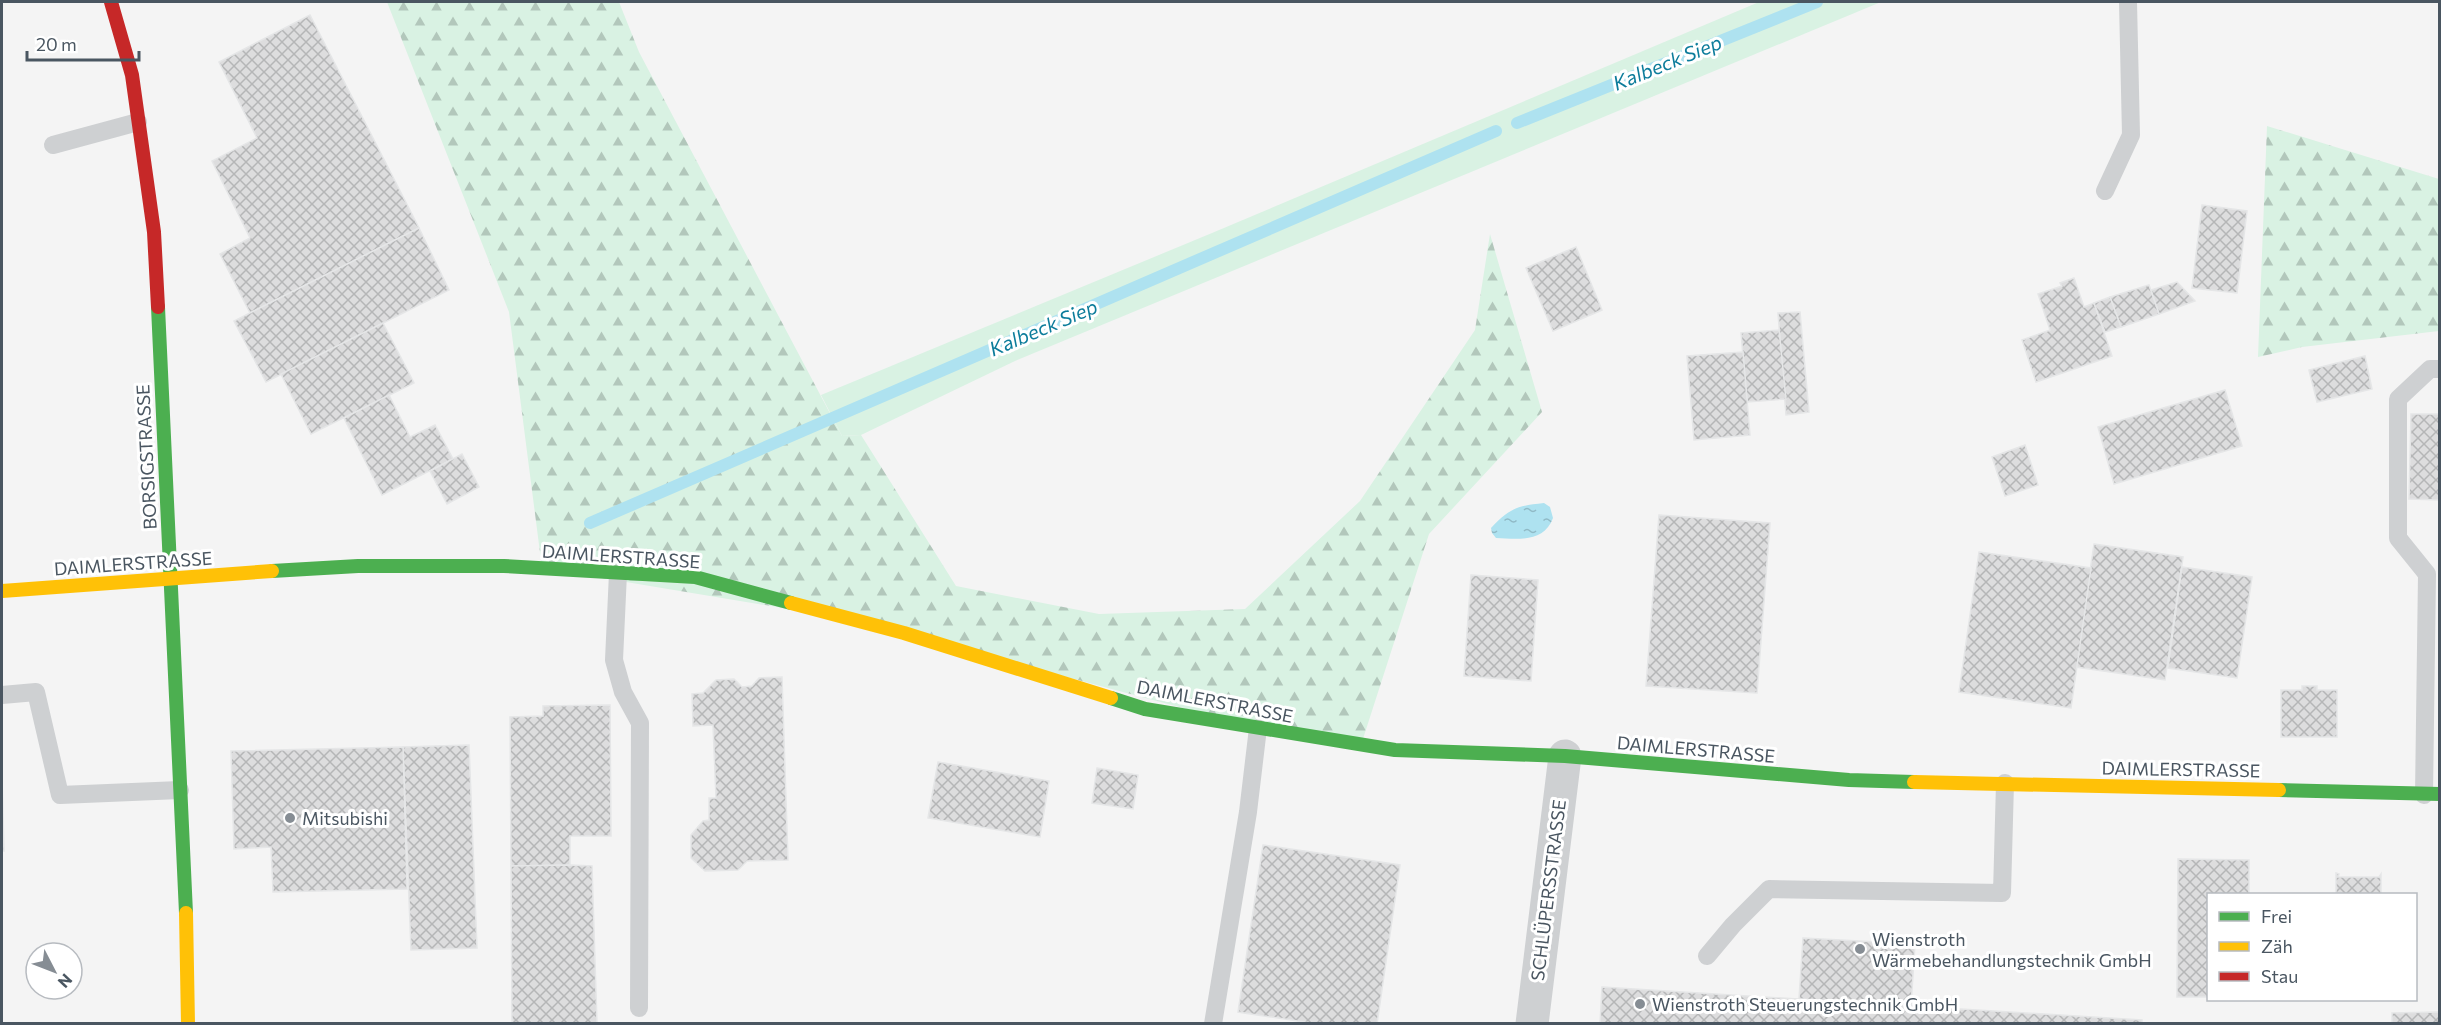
<svg xmlns="http://www.w3.org/2000/svg" width="2441" height="1025" font-family="Commissioner,sans-serif">
	<defs>
		<pattern id="forest-firs" width="22" height="20" patternUnits="userSpaceOnUse" patternTransform="scale(1.5)"><rect width="22" height="20" fill="#d9f2e3"/><path d="M5 1l3.5 6h-7zM16 11l3.5 6h-7z" fill="#b2c7bb"/></pattern>
		<pattern id="water-ripples" width="26" height="14" patternUnits="userSpaceOnUse" patternTransform="scale(1.5)"><rect width="26" height="14" fill="#aee2f0"/><path d="M2 4q2-2 4 0t4 0M15 11q2-2 4 0t4 0" fill="none" stroke="#90bac6"/></pattern>
		<pattern id="building-cross-hatch" width="8" height="8" patternUnits="userSpaceOnUse" patternTransform="scale(1.5)"><rect width="8" height="8" fill="#ddddde"/><path d="M0 0l8 8M0 8l8-8" fill="none" stroke="#b5b6b7"/></pattern>
	</defs>
	<rect width="100%" height="100%" fill="#f4f4f4"/>
	<polygon fill="#d9f2e3" points="1759,2 1881,2 1015,361 861,435 842,436 821,395 1212,233"/>
	<g fill="url(#forest-firs)">
		<polygon points="387,2 619,2 639,52 842,436 861,435 956,586 1099,614 1245,609 1360,501 1475,330 1490,234 1542,412 1429,534 1361,745 1258,728 849,619 542,568 509,312"/>
		<polygon points="2267,126 2439,179 2439,331 2302,347 2258,357"/>
	</g>
	<path fill="url(#water-ripples)" d="M1544 503 1550 507 1553 518C1544 543 1517 539 1496 538L1492 533 1491 528C1510 508 1517 506 1544 503Z"/>
	<g fill="none" stroke-linecap="round" stroke-linejoin="round">
		<g stroke="#aee2f0" stroke-width="12">
			<polyline points="1517,123 1817,2"/>
			<polyline points="590,523 1496,131"/>
		</g>
	</g>
	<g fill="url(#building-cross-hatch)" stroke="#e5e6e7" stroke-width="1.5">
		<polygon points="310,15 419,228 250,313 220,254 250,238 212,161 257,138 219,62"/>
		<polygon points="2202,205 2247,211 2237,293 2192,288"/>
		<polygon points="419,228 449,290 266,382 234,321"/>
		<polygon points="1576,247 1602,310 1553,331 1526,268"/>
		<polygon points="2074,278 2084,307 2094,303 2112,356 2036,382 2022,340 2050,330 2038,294 2062,286 2060,283"/>
		<polygon points="2177,282 2195,301 2159,314 2151,290"/>
		<polygon points="2149,285 2159,314 2121,327 2110,297"/>
		<polygon points="2110,297 2121,327 2105,332 2094,303"/>
		<polygon points="1800,312 1809,412 1786,415 1778,313"/>
		<polygon points="383,323 414,383 311,434 281,374"/>
		<polygon points="1779,330 1786,399 1747,402 1741,333"/>
		<polygon points="1743,352 1750,435 1694,440 1687,356"/>
		<polygon points="2365,356 2372,389 2317,402 2309,370"/>
		<polygon points="2225,390 2242,446 2114,484 2098,427"/>
		<polygon points="389,395 410,437 435,425 453,459 382,495 344,418"/>
		<polygon points="2411,414 2440,414 2440,500 2409,499"/>
		<polygon points="2025,445 2038,485 2005,496 1992,457"/>
		<polygon points="462,454 479,487 447,504 430,471"/>
		<polygon points="1659,515 1770,523 1757,693 1646,686"/>
		<polygon points="2094,544 2183,557 2165,680 2076,667"/>
		<polygon points="1979,552 2091,568 2071,708 1959,692"/>
		<polygon points="2182,567 2252,577 2237,678 2168,668"/>
		<polygon points="1471,575 1538,580 1531,681 1464,676"/>
		<polygon points="782,677 788,860 747,861 738,870 705,871 691,858 691,835 703,821 709,820 709,798 716,798 713,725 693,726 692,694 703,693 716,680 734,679 742,687 752,686 759,678"/>
		<polygon points="2302,686 2317,686 2317,690 2337,690 2337,737 2281,737 2281,690 2302,690"/>
		<polygon points="610,705 611,836 570,836 570,865 511,866 510,717 543,716 543,706"/>
		<polygon points="469,745 477,948 411,950 403,747"/>
		<polygon points="403,747 407,889 273,892 271,847 234,849 231,751"/>
		<polygon points="938,762 1049,781 1040,837 928,818"/>
		<polygon points="1097,768 1138,775 1133,809 1092,803"/>
		<polygon points="2,778 4,851 2,851"/>
		<polygon points="1263,845 1400,865 1377,1024 1317,1024 1238,1012"/>
		<polygon points="2178,859 2249,860 2249,894 2208,894 2208,997 2177,997"/>
		<polygon points="570,865 592,866 597,1024 512,1024 511,866"/>
		<polygon points="2336,873 2339,874 2338,877 2379,877 2381,874 2381,894 2336,894"/>
		<polygon points="1803,938 1915,944 1911,1006 1799,999"/>
		<polygon points="1602,987 2142,1020 2142,1024 1600,1024"/>
		<polygon points="2439,1012 2439,1024 2392,1024 2392,1013"/>
	</g>
	<g fill="none" stroke-linecap="round" stroke-linejoin="round">
		<g stroke="#ced0d2" stroke-width="18">
			<polyline points="53,145 138,122"/>
			<polyline points="2105,191 2131,135 2128,2"/>
			<polyline points="618,573 614,660 623,692 640,723 639,1008"/>
			<polyline points="2,695 36,692 60,795 180,790"/>
			<polyline points="2424,795 2427,574 2398,538 2398,399 2430,369 2440,369"/>
			<polyline points="1707,956 1733,925 1769,889 2002,893 2005,783"/>
			<polyline points="1213,1024 1248,812 1258,728"/>
		</g>
		<polyline stroke="#ced0d2" stroke-width="33" points="1532,1024 1565,756"/>
		<g stroke="#4caf50" stroke-width="14">
			<polyline points="158,307 186,913"/>
			<polyline points="272,571 358,566 504,566 695,577 791,603"/>
			<polyline points="1111,698 1145,709 1395,750 1565,756 1849,780 1914,782"/>
			<polyline points="2279,790 2440,794"/>
		</g>
		<g stroke="#ffc107" stroke-width="14">
			<polyline points="2,591 272,571"/>
			<polyline points="791,603 904,633 1111,698"/>
			<polyline points="1914,782 2279,790"/>
			<polyline points="186,913 188,1024"/>
		</g>
		<polyline stroke="#c62828" stroke-width="14" points="111,2 132,75 154,232 158,307"/>
	</g>
	<g fill="#868d94" stroke="#fff" stroke-width="2">
		<circle cx="290" cy="818" r="6"/>
		<circle cx="1860" cy="949" r="6"/>
		<circle cx="1640" cy="1004" r="6"/>
	</g>
	<g text-anchor="middle" dominant-baseline="central" stroke-width="6" stroke-linejoin="round" paint-order="stroke">
		<g font-size="18" fill="#4a5661" stroke="#fff">
			<text transform="translate(146 457) rotate(-93)">BORSIGSTRASSE</text>
			<text transform="translate(621 556) rotate(4)">DAIMLERSTRASSE</text>
			<text transform="translate(133 563) rotate(-4)">DAIMLERSTRASSE</text>
			<text transform="translate(1215 701) rotate(11)">DAIMLERSTRASSE</text>
			<text transform="translate(1696 749) rotate(5)">DAIMLERSTRASSE</text>
			<text transform="translate(2181 769) rotate(1)">DAIMLERSTRASSE</text>
			<text transform="translate(1548 890) rotate(-83)">SCHLÜPERSSTRASSE</text>
		</g>
		<g font-size="18" fill="#4a5661" stroke="#fff" text-anchor="start">
			<text x="302" y="818">Mitsubishi</text>
			<text x="1872" y="939">Wienstroth<tspan x="1872" dy="21">Wärmebehandlungstechnik GmbH</tspan></text>
			<text x="1652" y="1004">Wienstroth Steuerungstechnik GmbH</text>
		</g>
		<g font-size="20" font-style="italic" fill="#0c7c9b" stroke="#fff">
			<text transform="translate(1667 62) rotate(-22)">Kalbeck Siep</text>
			<text transform="translate(1043 327) rotate(-23)">Kalbeck Siep</text>
		</g>
	</g>
	<rect width="2441" height="1025" fill="none" stroke="#4a5661" stroke-width="6"/>
	<rect x="2207" y="893" width="210" height="108" fill="#ffffff" stroke="#b7bbc0" stroke-width="1.5"/>
	<rect x="2219" y="912" width="30" height="9" fill="#4caf50" stroke="#b7bbc0" stroke-width="1.5"/>
	<text x="2261" y="923" font-size="18" fill="#4a5661">Frei</text>
	<rect x="2219" y="942" width="30" height="9" fill="#ffc107" stroke="#b7bbc0" stroke-width="1.5"/>
	<text x="2261" y="953" font-size="18" fill="#4a5661">Zäh</text>
	<rect x="2219" y="972" width="30" height="9" fill="#c62828" stroke="#b7bbc0" stroke-width="1.5"/>
	<text x="2261" y="983" font-size="18" fill="#4a5661">Stau</text>
	<g transform="translate(54 971) rotate(132)"><circle r="28" fill="#ffffff" stroke="#b7bbc0" stroke-width="1.5"/>
	<path d="M0-4.5L10 22L0 15L-10 22Z" fill="#868d94"/>
	<text y="-9" font-size="16" font-weight="bold" text-anchor="middle" fill="#4a5661">N</text>
	</g>
	<path d="M27 51v9h112v-9" fill="none" stroke="#4a5661" stroke-width="3"/>
	<text x="36" y="51" font-size="18" fill="#4a5661" stroke="#ffffff" stroke-width="4.5" paint-order="stroke">20 m</text>
</svg>
